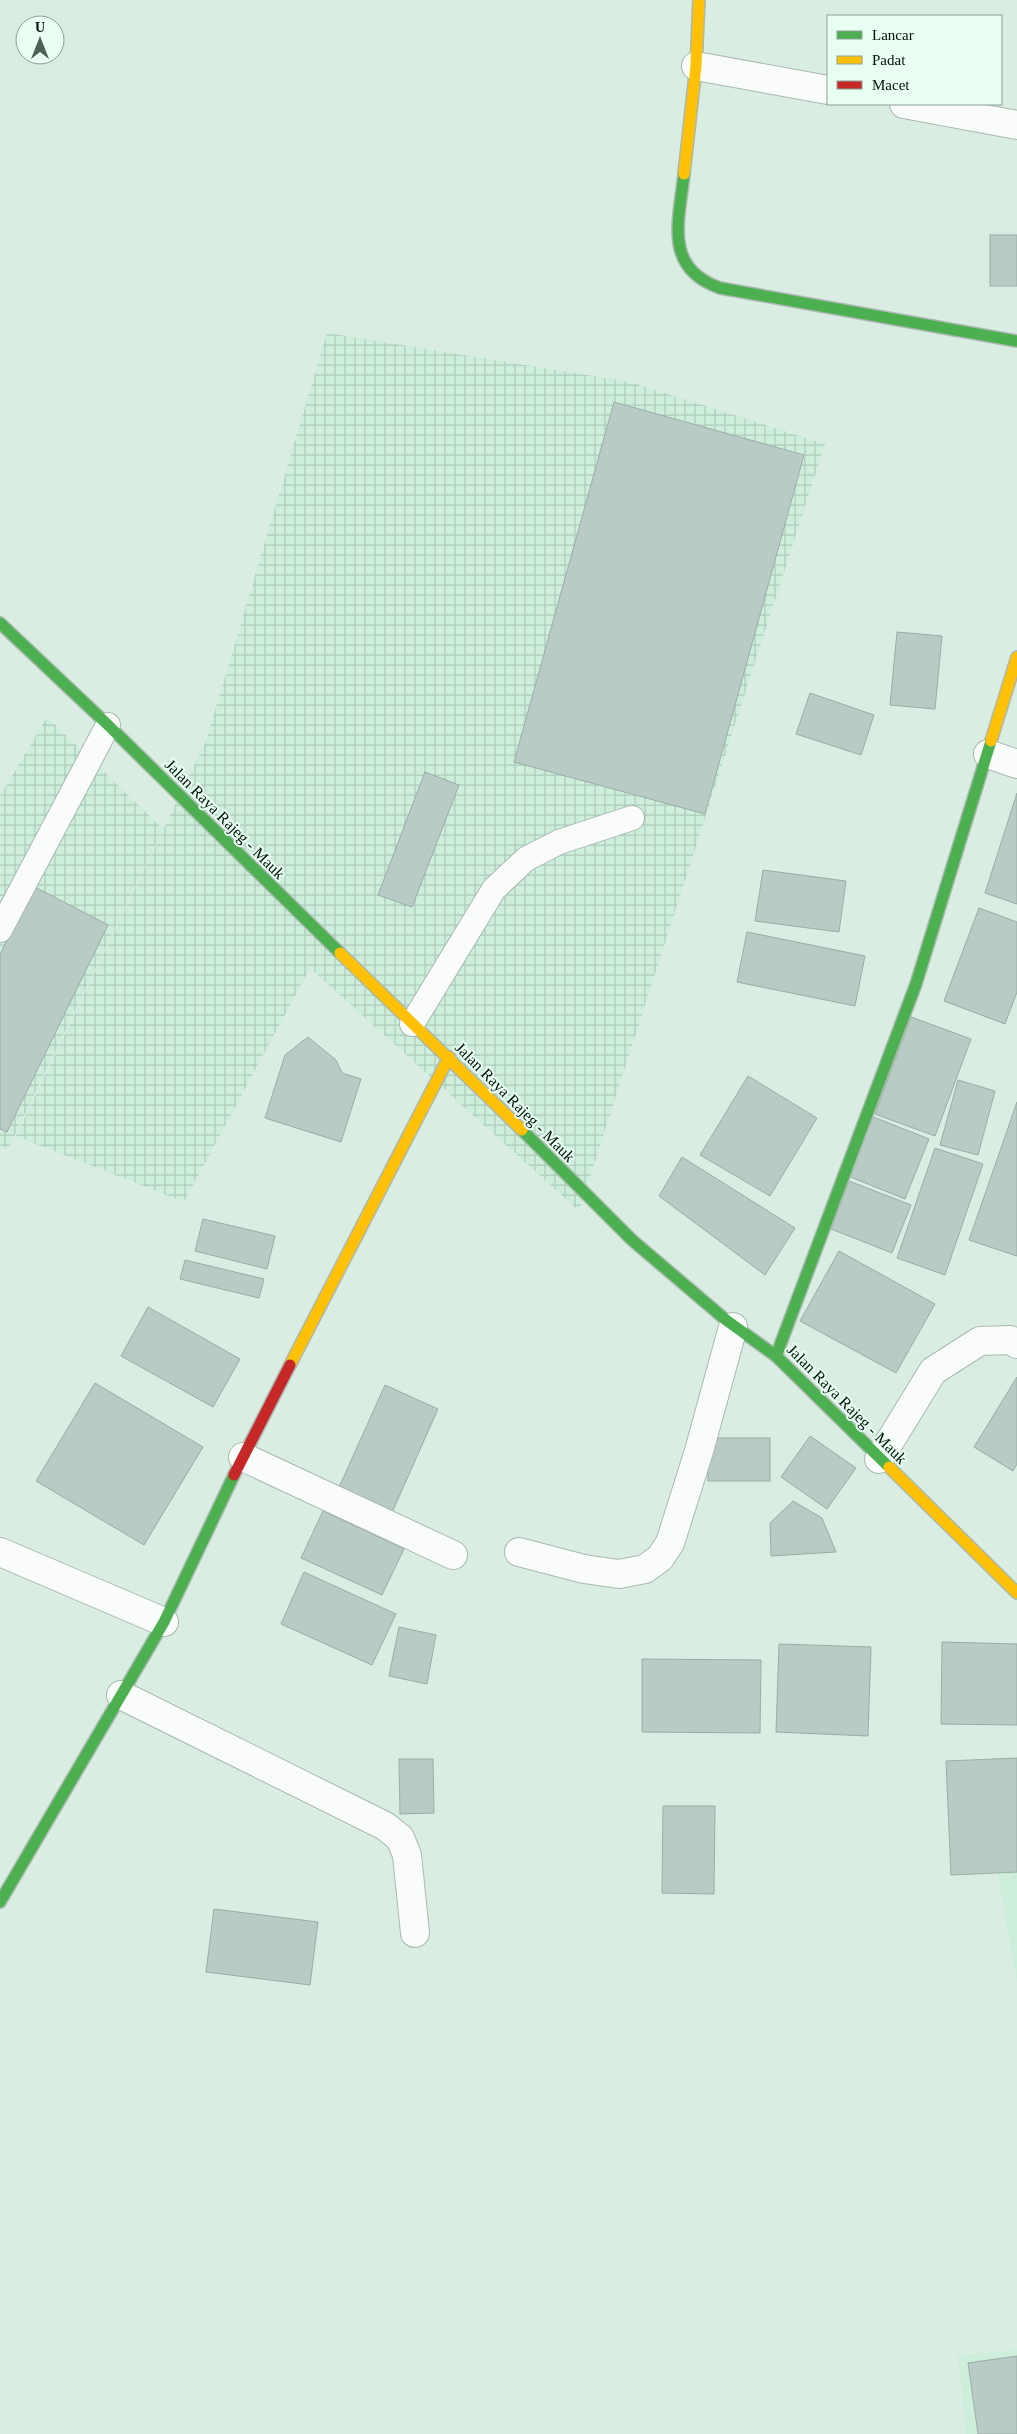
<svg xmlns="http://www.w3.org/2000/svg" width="1017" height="2434" font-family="Georgia,serif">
	<defs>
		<pattern id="industrial-grid" width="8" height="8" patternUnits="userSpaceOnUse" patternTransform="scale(1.25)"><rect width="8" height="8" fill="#cceedb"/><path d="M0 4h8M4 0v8" fill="none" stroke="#aecbbb"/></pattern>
	</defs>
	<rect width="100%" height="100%" fill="#d9ede2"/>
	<g fill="#cceedb">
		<polygon points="1017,1868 1017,1983 997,1872"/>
		<polygon points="1017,2350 1017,2434 966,2434 958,2355"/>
	</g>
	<g fill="url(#industrial-grid)">
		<polygon points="327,333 630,382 825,444 579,1211 310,968 184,1202 16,1136 206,741"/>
		<polygon points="47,717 163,829 8,1149 0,1145 0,796"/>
	</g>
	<g fill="#b8cbc5" stroke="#9baca6">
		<rect x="990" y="235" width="27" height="51"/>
		<polygon points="614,402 804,455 705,814 514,762"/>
		<polygon points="897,632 942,636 935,709 890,705"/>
		<polygon points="810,693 874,715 861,755 796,734"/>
		<polygon points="425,772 459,785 412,907 378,895"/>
		<polygon points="1017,793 1017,904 985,893"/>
		<polygon points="763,870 846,881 839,932 755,921"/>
		<polygon points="35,887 108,925 7,1132 0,1129 0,954"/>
		<polygon points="979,908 1017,922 1017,992 1005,1024 944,1001"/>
		<polygon points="747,932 865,956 855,1006 737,982"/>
		<polygon points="911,1017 971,1039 935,1136 875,1114"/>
		<polygon points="308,1037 336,1060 342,1073 361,1079 341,1142 265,1118 285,1055"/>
		<polygon points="748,1076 817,1118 770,1196 700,1155"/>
		<polygon points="958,1080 995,1091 978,1155 940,1145"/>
		<polygon points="1017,1102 1017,1256 969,1240"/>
		<polygon points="871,1116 929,1139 905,1199 848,1176"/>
		<polygon points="935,1148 983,1164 945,1275 897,1258"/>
		<polygon points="682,1157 795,1228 765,1275 659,1196"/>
		<polygon points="849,1181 911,1205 892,1253 831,1229"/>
		<polygon points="203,1219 275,1236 267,1269 195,1251"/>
		<polygon points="839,1251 935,1304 896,1373 800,1321"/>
		<polygon points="185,1260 264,1279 259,1298 180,1279"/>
		<polygon points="148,1307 240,1359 213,1407 121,1356"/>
		<polygon points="1017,1377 1017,1464 1013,1471 974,1447"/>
		<polygon points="95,1383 203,1447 144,1545 36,1481"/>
		<polygon points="385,1385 438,1409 390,1517 336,1494"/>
		<polygon points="810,1436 856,1468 827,1509 781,1477"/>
		<rect x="708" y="1438" width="62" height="43"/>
		<polygon points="793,1501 822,1518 836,1552 771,1556 770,1523"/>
		<polygon points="323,1511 404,1549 382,1595 301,1558"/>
		<polygon points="304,1572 396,1614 372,1665 281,1624"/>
		<polygon points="399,1627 436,1635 427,1684 389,1676"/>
		<polygon points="942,1642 1017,1644 1017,1725 941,1724"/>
		<polygon points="779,1644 871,1647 868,1736 776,1732"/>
		<polygon points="642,1659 761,1660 760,1733 642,1732"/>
		<polygon points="1017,1758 1017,1872 951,1875 946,1761"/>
		<polygon points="399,1759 433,1759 434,1813 400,1814"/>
		<polygon points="663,1806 715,1806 714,1894 662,1893"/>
		<polygon points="214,1909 318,1922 310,1985 206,1972"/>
		<polygon points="1017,2356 1017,2434 978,2434 968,2363"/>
	</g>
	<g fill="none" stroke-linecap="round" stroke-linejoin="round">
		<defs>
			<g id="lane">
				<polyline points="0,930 108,725"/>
				<polyline points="412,1024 494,889 526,859 559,842 632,818"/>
			</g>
			<g id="street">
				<polyline points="696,66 828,90"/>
				<polyline points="904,104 1017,125"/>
				<polyline points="988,754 1017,764"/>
				<polyline points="243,1457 453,1555"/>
				<polyline points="879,1459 933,1371 980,1341 1010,1340 1017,1344"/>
				<polyline points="0,1552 164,1622"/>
				<polyline points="519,1552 584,1569 619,1574 645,1569 660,1558 670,1543 699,1451 733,1327"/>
				<polyline points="121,1695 385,1826 400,1838 407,1855 415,1933"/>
			</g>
			<g id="fast">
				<path d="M684 174C679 221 663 268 720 288L1017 341"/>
				<polyline points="0,623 108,725 340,953"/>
				<polyline points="522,1130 632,1240 726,1320 776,1356 889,1467"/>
				<polyline points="776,1356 916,984 991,741"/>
				<polyline points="0,1902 164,1622 234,1475"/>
			</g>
			<g id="slow">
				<polyline points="684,174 696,66 699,0"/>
				<polyline points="991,741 1017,657"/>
				<polyline points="340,953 522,1130"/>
				<polyline points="290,1365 449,1057"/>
				<polyline points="889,1467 1017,1593"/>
			</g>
			<polyline id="jam" points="234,1475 290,1365"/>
		</defs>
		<use href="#lane" stroke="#aab9b0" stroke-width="26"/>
		<use href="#street" stroke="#aab9b0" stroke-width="30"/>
		<use href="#fast" stroke="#aab9b0" stroke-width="14"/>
		<use href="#slow" stroke="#aab9b0" stroke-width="14"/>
		<use href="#jam" stroke="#aab9b0" stroke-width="14"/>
		<use href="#lane" stroke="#f9fcfb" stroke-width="24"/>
		<use href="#street" stroke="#f9fcfb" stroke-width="28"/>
		<use href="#fast" stroke="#4caf50" stroke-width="11"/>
		<use href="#slow" stroke="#ffc107" stroke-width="11"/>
		<use href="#jam" stroke="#c62828" stroke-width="11"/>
	</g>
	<g text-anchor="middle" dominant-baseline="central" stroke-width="4" stroke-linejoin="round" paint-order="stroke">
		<g font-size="16" fill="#05110b" stroke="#e8fef2">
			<text transform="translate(225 819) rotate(45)">Jalan Raya Rajeg - Mauk</text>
			<text transform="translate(515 1102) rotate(45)">Jalan Raya Rajeg - Mauk</text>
			<text transform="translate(847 1404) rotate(45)">Jalan Raya Rajeg - Mauk</text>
		</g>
	</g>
	<rect x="827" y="15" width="175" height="90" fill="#e8fef2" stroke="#8d9f96"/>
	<rect x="837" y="31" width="25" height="8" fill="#4caf50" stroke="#8d9f96"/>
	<text x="872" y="40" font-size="15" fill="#05110b">Lancar</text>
	<rect x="837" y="56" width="25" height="8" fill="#ffc107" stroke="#8d9f96"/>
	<text x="872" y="65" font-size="15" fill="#05110b">Padat</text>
	<rect x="837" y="81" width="25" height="8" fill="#c62828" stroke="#8d9f96"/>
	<text x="872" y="90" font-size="15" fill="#05110b">Macet</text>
	<g transform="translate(40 40)"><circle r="24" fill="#e8fef2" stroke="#8d9f96"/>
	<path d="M0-4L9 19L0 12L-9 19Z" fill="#4f5e56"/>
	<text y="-8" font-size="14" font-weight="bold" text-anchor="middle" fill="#05110b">U</text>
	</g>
</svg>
